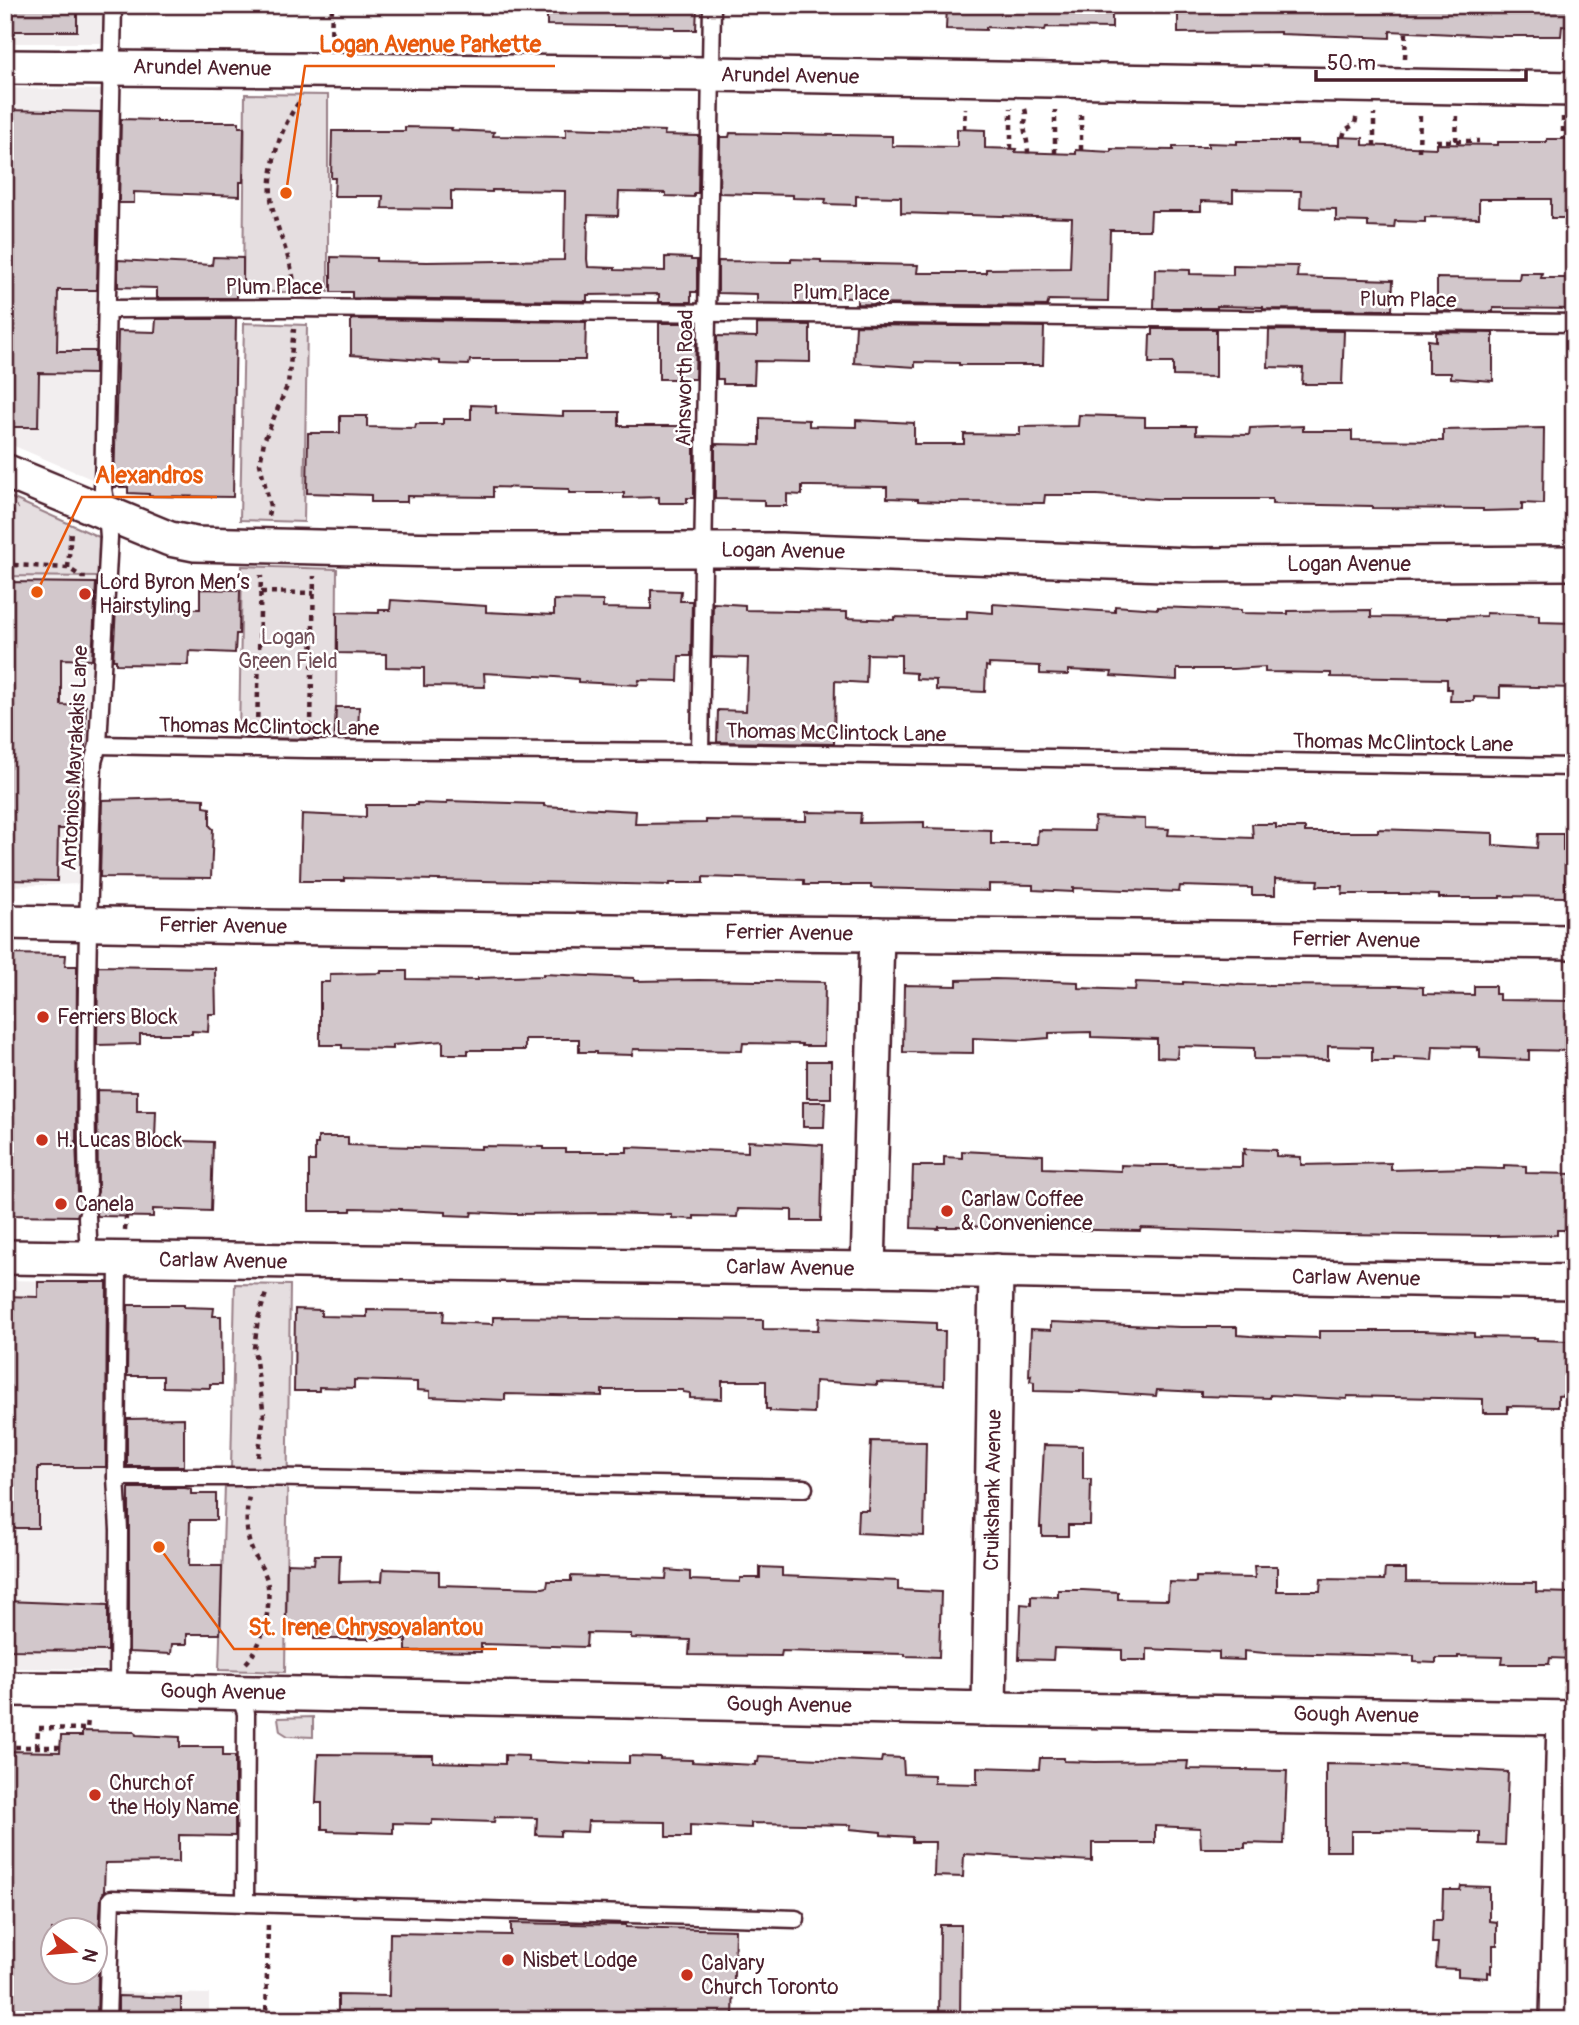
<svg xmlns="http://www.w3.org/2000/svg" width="1579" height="2025" font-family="Pangolin,sans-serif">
	<rect width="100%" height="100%" fill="#fff"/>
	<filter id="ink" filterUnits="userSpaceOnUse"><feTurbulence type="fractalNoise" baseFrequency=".0143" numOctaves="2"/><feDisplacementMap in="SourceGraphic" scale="14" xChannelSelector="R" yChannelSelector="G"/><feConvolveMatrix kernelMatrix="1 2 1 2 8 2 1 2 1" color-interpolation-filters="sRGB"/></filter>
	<g filter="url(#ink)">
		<g fill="#f2eeef">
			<polygon points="5,5 108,5 107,43 5,43"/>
			<polygon points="5,88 107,90 101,483 5,442"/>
			<polygon points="5,576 98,577 95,724 83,884 5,886"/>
			<polygon points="5,1280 115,1282 112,1669 5,1668"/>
			<polygon points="115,1992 209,1994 209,2020 114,2020"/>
		</g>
		<g fill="#e5dee0" stroke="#987e86" stroke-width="2">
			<polygon points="245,94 328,95 328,292 243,292"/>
			<polygon points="244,323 307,325 304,522 240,520"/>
			<polygon points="5,495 99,537 98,577 5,576"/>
			<polygon points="242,566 337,569 336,707 334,739 239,737"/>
			<polygon points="235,1284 290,1285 285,1672 219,1670 225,1485 231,1469"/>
			<polygon points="313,1717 313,1737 288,1736 280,1731 278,1718"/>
		</g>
		<g fill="#d2c7cb" stroke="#4a1f2b" stroke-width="2">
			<rect x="5" y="5" width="72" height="26"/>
			<polygon points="547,5 697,5 696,30 675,30 675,27 547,25"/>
			<polygon points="947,5 1112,5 1112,28 1046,27 1045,30 986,27 986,30 946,29"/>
			<polygon points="1178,5 1571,5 1570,27 1562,26 1561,36 1496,36 1390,31 1390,38 1365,37 1280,34 1280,32 1178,33"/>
			<polygon points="5,110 100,112 97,290 58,290 57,351 95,351 95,374 39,373 38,427 5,427"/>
			<polygon points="121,119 157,120 157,122 239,122 239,127 244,127 243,182 240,182 240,196 134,192 134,203 119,203"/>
			<polygon points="405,127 452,128 451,130 494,132 493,136 566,137 566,128 665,131 664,135 699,136 698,193 694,193 694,197 666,196 666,193 619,192 618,216 588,215 587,259 588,267 615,268 615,270 665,271 665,257 691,258 691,260 697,260 697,292 691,292 691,302 659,302 659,294 587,295 587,301 352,298 352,292 331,292 331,257 376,258 376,261 427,262 564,260 565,191 492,190 492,192 451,191 451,209 382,208 383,196 334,196 335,178 331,178 332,131 405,131"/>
			<polygon points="957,129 985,130 985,148 1016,149 1015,152 1076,154 1076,150 1111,152 1111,149 1173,150 1173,147 1208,147 1208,143 1237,144 1237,141 1297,141 1297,144 1339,145 1339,137 1363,138 1363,145 1436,148 1436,144 1498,145 1498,142 1547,142 1547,139 1574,139 1574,218 1551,218 1551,199 1479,199 1479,218 1425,217 1425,222 1395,221 1394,228 1368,227 1368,222 1336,221 1336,209 1300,208 1301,191 1233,190 1233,202 1201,201 1201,211 1151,211 1150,230 1110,230 1108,301 1049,300 1047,306 857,304 857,298 810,297 810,304 757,303 757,294 718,293 718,261 791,262 791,259 821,260 821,263 918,265 917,273 986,273 986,269 1070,268 1072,218 901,213 901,197 856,196 856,205 825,204 826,199 793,198 793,195 719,193 720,137 729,137 730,133 892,136 892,146 957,147"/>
			<polygon points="213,257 243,258 243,291 237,291 237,298 157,298 157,288 118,287 118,260 212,265"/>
			<polygon points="1233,265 1298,266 1297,277 1393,280 1392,310 1263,309 1263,307 1217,306 1217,308 1154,308 1155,269 1190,270 1190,274 1233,275"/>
			<polygon points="1520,273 1542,273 1541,278 1566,278 1566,280 1574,280 1574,309 1493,308 1493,312 1437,311 1437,278 1519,279"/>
			<polygon points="156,319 236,319 233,497 149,496 149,494 128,493 128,487 114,487 118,331 155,332"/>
			<polygon points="351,319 586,322 585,360 470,360 469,365 440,364 440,361 351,355"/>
			<polygon points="659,323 690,323 690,336 696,336 695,379 659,379"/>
			<polygon points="757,324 810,325 810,362 755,361 754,384 723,384 723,379 717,379 717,336 757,337"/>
			<polygon points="856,325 1044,327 1043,365 959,365 959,363 915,362 915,367 854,363"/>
			<polygon points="1153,329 1216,329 1216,377 1173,376 1173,363 1149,363 1150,335 1153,335"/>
			<polygon points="1269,330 1344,331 1342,384 1302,384 1303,368 1268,367"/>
			<polygon points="1436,332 1493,333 1493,381 1451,378 1451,373 1428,373 1428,340 1436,341"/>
			<polygon points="471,405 496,406 496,413 563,416 563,412 619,412 619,426 688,426 688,444 694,444 694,498 687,498 687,503 659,503 659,497 624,498 624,493 569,493 569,489 493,487 493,497 407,496 407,502 371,502 371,495 307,493 308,433 340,433 340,416 367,416 367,427 415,428 416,424 443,424 443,419 471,419"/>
			<polygon points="1079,415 1145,417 1145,426 1196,426 1196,434 1249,435 1250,428 1303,426 1303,431 1352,431 1352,440 1443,441 1443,430 1544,428 1543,504 1522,503 1522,510 1483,511 1483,509 1372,508 1372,506 1272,504 1272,499 1157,499 1097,495 1045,495 1044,503 943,502 918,501 918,499 887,498 887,487 811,486 802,486 802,495 787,494 787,506 764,506 764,500 715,499 715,444 760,445 760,418 809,420 809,426 856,427 856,420 914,423 914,444 964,444 964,434 1020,435 1020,427 1078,426"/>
			<polygon points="5,582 96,583 92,660 61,659 61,705 86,706 85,750 77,751 77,799 81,799 80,829 58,829 57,881 5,880"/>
			<polygon points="200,589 240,590 239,634 236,634 235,653 189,651 188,665 116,664 116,660 113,660 116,608 200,609"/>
			<polygon points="651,590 681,591 680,601 692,601 691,656 679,656 678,681 639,680 638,685 578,682 578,679 555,677 484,673 485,687 424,686 424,668 386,667 386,654 337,653 337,612 379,613 379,610 390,610 391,600 486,606 486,612 554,615 554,600 603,601 603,608 651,609"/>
			<polygon points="713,603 745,605 745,610 847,612 847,618 894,620 894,617 967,619 967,611 993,613 993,604 1115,612 1115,606 1158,609 1158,607 1241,610 1241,613 1288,614 1288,611 1371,610 1371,617 1448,618 1448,617 1486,616 1486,613 1539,615 1539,622 1574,623 1574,688 1500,686 1500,698 1474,697 1474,701 1450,701 1451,689 1447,689 1447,679 1331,677 1331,673 1265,672 1265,667 1234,669 1177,669 1177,680 1111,676 1112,672 1068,670 1068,675 1040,674 1040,666 989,664 989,667 986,666 985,692 936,690 936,680 916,679 916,673 901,672 901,655 867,654 866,683 835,681 834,744 717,742 718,710 746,711 748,658 712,657"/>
			<polygon points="336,707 359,707 358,735 335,734"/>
			<polygon points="183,798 204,799 204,807 210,808 210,826 213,829 211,878 100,877 102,800"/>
			<polygon points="447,801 544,804 544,806 636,811 635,824 706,823 706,820 806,821 806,812 861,813 860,823 924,822 924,828 991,830 991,844 1037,844 1038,830 1094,831 1095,817 1145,819 1145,828 1169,829 1168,835 1253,838 1252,824 1276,824 1276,828 1305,828 1305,832 1378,832 1378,829 1493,833 1493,845 1537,848 1538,834 1563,834 1563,851 1565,851 1565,897 1500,896 1500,898 1439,898 1439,895 1408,894 1342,894 1343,886 1317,886 1318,880 1275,879 1275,895 1252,895 1252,888 1180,886 1179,892 1073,888 1073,892 1033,890 1033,885 989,884 989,891 871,888 871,885 804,885 804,880 703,877 703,883 670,883 670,885 344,878 344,881 300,881 302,814 366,817 366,805 417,805 417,803 447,804"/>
			<polygon points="5,954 66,955 65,966 77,966 76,1139 78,1192 79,1198 88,1202 93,1201 98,1192 97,1090 137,1091 137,1111 156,1111 155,1140 213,1142 211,1211 153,1209 153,1217 98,1216 95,1210 87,1206 81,1208 77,1216 5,1215"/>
			<polygon points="98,966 215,968 216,1014 209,1014 208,1032 192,1031 192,1034 140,1034 140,1044 97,1045"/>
			<polygon points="381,971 407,971 407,979 478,980 478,978 543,976 543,974 634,978 634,981 699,980 825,982 824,1046 802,1046 802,1044 743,1043 742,1051 633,1049 632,1055 596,1054 596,1052 579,1052 579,1039 525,1039 525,1050 468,1050 468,1054 443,1054 443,1041 393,1045 393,1049 342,1048 342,1045 320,1045 320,982 330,982 330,974 381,973"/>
			<polygon points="995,979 1078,982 1078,988 1135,990 1136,982 1183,984 1183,982 1244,985 1403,986 1423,987 1423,994 1474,995 1474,986 1495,986 1495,994 1499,994 1499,1000 1574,1001 1574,1051 1529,1050 1529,1060 1480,1058 1480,1049 1478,1050 1478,1047 1433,1046 1432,1060 1394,1058 1394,1061 1372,1061 1372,1047 1328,1046 1328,1060 1254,1059 1254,1048 1178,1046 1177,1058 1157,1057 1157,1039 1091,1037 1091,1032 1049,1033 1049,1038 1024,1040 973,1038 973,1053 903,1052 904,985 957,986 957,980"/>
			<rect x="807" y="1061" width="24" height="37"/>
			<polygon points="803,1102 825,1102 824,1127 803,1127"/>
			<polygon points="318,1137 348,1137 348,1145 481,1149 481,1146 544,1147 544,1149 565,1149 565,1152 627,1152 627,1147 748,1152 748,1141 823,1145 821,1221 792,1221 792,1210 738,1209 737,1217 694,1216 694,1219 672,1218 672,1215 607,1213 515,1214 472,1212 471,1216 446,1215 446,1212 401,1210 401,1209 351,1208 351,1211 309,1211 309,1161 315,1161 315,1144 318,1144"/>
			<polygon points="1244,1149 1276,1150 1276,1156 1301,1157 1301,1165 1391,1163 1391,1170 1470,1168 1504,1169 1504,1165 1526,1166 1526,1173 1574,1174 1574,1230 1557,1230 1557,1235 1493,1236 1340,1234 1141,1228 1140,1231 1053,1229 1053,1221 1001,1219 1001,1227 957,1226 957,1227 939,1227 939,1229 911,1228 913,1166 944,1166 944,1157 962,1158 962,1151 1043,1155 1043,1168 1121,1171 1121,1165 1150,1166 1150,1165 1174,1165 1174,1166 1242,1167 1242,1153 1245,1154"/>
			<polygon points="38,1282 107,1282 106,1467 38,1467 38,1528 5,1528 5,1296 38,1297"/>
			<polygon points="128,1305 184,1305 184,1307 214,1308 213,1316 221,1316 222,1384 210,1384 210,1388 163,1387 163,1376 127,1376"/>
			<polygon points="295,1309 321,1310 321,1316 367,1317 367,1310 444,1311 443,1322 493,1324 493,1317 763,1320 763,1329 818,1330 819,1318 936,1323 936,1331 945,1331 944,1385 877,1382 877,1385 815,1381 814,1413 770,1411 770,1409 766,1409 766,1381 722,1381 722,1399 690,1398 690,1393 683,1392 683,1390 602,1390 602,1396 505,1394 505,1400 430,1397 430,1391 417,1390 417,1382 354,1380 354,1388 319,1387 319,1391 294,1391"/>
			<polygon points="1051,1322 1180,1327 1237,1327 1237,1335 1250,1336 1319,1338 1319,1331 1422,1331 1474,1333 1474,1337 1537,1338 1537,1340 1569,1341 1568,1395 1558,1396 1558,1407 1508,1406 1508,1413 1483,1413 1483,1399 1347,1396 1347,1399 1270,1395 1270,1398 1201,1396 1201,1392 1157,1390 1156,1396 1080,1391 1080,1392 1034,1391 1034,1382 1030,1381 1031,1375 1029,1376 1031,1329 1051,1330"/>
			<polygon points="184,1418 184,1466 127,1466 127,1419"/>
			<polygon points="871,1441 926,1442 924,1536 857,1533 858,1510 868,1510"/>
			<polygon points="1044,1445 1083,1446 1083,1479 1091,1479 1090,1525 1068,1525 1068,1536 1042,1536 1042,1527 1040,1527"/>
			<polygon points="129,1488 185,1488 191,1489 191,1494 216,1494 216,1520 190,1520 189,1566 222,1566 220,1634 187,1634 187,1644 172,1644 171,1654 129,1652"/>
			<polygon points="315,1555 340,1555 339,1582 382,1581 383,1569 439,1571 439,1585 543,1588 547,1587 548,1581 571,1581 571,1576 666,1579 667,1570 690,1572 690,1580 740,1582 740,1578 760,1578 760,1567 782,1568 782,1576 898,1581 898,1590 941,1592 939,1657 905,1656 905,1654 782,1651 781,1656 689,1655 690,1640 631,1638 631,1634 587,1633 586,1647 481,1644 481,1652 406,1651 406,1639 314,1639 314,1625 286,1625 287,1563 314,1564"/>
			<polygon points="1254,1566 1277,1566 1277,1591 1320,1591 1321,1579 1384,1580 1385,1569 1406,1569 1406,1582 1536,1583 1536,1592 1574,1593 1574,1659 1550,1658 1549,1664 1502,1664 1503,1657 1458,1656 1458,1658 1436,1658 1436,1663 1414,1662 1414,1656 1265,1653 1244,1651 1244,1660 1219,1659 1219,1652 1147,1649 1147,1660 1122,1660 1122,1650 1054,1648 1053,1660 1019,1659 1021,1604 1031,1605 1031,1596 1058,1597 1058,1590 1083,1590 1118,1592 1118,1599 1168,1600 1169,1582 1194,1583 1196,1582 1196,1577 1255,1578"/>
			<polygon points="5,1601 108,1605 108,1651 5,1650"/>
			<polygon points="82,1731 135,1732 136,1735 180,1737 180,1747 223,1747 223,1756 235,1756 235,1836 179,1835 179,1862 105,1863 104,1891 101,1899 99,1930 52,1930 52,1972 98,1972 97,2020 5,2020 5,1751 60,1752 61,1736 82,1736"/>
			<polygon points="318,1754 433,1755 433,1762 505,1764 505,1755 528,1756 528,1761 592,1764 592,1762 629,1763 629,1756 660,1757 660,1759 692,1760 692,1762 756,1765 756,1762 758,1762 759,1756 881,1762 882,1757 903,1758 904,1774 934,1775 934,1783 977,1784 977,1767 1039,1769 1040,1758 1064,1758 1064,1761 1095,1762 1188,1761 1187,1769 1287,1771 1284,1844 1245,1843 1245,1848 1201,1848 1200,1828 1155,1826 1155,1843 1092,1843 1092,1861 964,1854 963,1877 934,1876 935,1842 912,1842 912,1837 881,1835 881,1832 850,1829 851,1825 751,1823 751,1828 690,1825 690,1837 666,1837 666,1822 588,1821 587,1832 560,1831 560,1836 536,1835 537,1818 495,1817 494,1822 432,1820 432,1824 393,1823 393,1833 328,1831 328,1829 322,1829 322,1803 316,1803"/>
			<polygon points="1326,1764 1382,1765 1508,1772 1505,1845 1480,1844 1480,1832 1381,1830 1381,1831 1351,1831 1351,1851 1326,1851"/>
			<polygon points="1461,1886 1489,1887 1489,1921 1497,1922 1497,1945 1493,1945 1493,1965 1491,1965 1491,1973 1488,1972 1488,1978 1458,1976 1458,1969 1436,1968 1438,1943 1432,1943 1433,1920 1442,1920 1443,1890 1460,1890"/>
			<polygon points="511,1923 626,1925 626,1927 735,1930 733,2020 338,2020 338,1995 389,1996 390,1933 511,1935"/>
			<polygon points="940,1925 961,1925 960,2020 939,2020"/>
			<polygon points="118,1996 181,1998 181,2020 118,2020"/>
		</g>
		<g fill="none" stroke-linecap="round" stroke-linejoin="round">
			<defs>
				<g id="lane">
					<polyline points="107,309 295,308 1574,323"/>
					<polyline points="98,745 307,749 700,752 1574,767"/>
					<polyline points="700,752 712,5"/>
					<path d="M88 1192C84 1049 88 906 93 762L98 745 109 537 107 512 103 489 113 5"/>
					<polyline points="87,1216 89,1258"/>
					<polyline points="118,1259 116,1477 119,1530 118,1690"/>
					<polyline points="116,1477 252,1477 804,1488"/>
					<polyline points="239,1693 246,1713 245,1903"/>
					<polyline points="107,2020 111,1899 796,1919"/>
				</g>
				<g id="street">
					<polyline points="5,67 710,74 1574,89"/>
					<polyline points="5,471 170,539 195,544 440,550 781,550 1191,565 1574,563"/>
					<polyline points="5,922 257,927 1574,942"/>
					<polyline points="5,1257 868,1269 1574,1282"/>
					<polyline points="868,1269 877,934"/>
					<polyline points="5,1689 118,1690 989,1709 1574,1718"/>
					<polyline points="989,1709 996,1271"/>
					<polyline points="1557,2020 1564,1718"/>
				</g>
			</defs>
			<use href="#lane" stroke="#4a1f2b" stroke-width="21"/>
			<use href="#street" stroke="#4a1f2b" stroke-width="38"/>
			<g stroke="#4a1f2b" stroke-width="4.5" stroke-dasharray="5 5" stroke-linecap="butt">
				<polyline points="331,43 332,5"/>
				<polyline points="1405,58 1406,32"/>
				<path d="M1025 109C1028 118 1023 124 1025 132 1027 140 1028 147 1028 155"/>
				<polyline points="1569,116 1570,139"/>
				<polyline points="1563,117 1563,139"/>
				<polyline points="964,129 965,108"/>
				<polyline points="1343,137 1345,130 1355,124 1357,114"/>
				<polyline points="1436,141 1479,141"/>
				<polyline points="1456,141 1457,115"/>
				<polyline points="1374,146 1374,114"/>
				<polyline points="1011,149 1011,108"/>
				<polyline points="1081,150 1081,110"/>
				<polyline points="1419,151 1420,115"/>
				<polyline points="1055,153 1055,110"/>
				<path d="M295 289C292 261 279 236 273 210 265 175 279 128 300 101"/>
				<polyline points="268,516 270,506 260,464 264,441 288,384 294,329"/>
				<polyline points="5,522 10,512 18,507"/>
				<polyline points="5,539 13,565"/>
				<polyline points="68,568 71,531"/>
				<polyline points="5,570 13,565 68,568 82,577 88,577"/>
				<polyline points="261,592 314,593"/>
				<polyline points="307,725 311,725 314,576"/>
				<polyline points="257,728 261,575"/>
				<polyline points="125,1230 126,1217"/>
				<polyline points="258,1457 264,1415 254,1348 258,1319 267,1290"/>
				<path d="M246 1663C264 1645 272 1604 267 1580 264 1569 256 1560 252 1550 245 1534 246 1513 249 1496"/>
				<polyline points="5,1747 60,1747"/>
				<polyline points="37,1747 38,1728 87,1729 88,1719"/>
				<polyline points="266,2020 268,1923"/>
			</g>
			<use href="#lane" stroke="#fff" stroke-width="16"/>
			<use href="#street" stroke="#fff" stroke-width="33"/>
		</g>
	</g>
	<g fill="#c8321e" stroke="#fff" stroke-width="2.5">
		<circle cx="85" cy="594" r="7"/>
		<circle cx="43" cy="1017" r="7"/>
		<circle cx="42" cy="1140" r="7"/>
		<circle cx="61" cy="1204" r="7"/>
		<circle cx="947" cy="1211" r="7"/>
		<circle cx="95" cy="1795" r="7"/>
		<circle cx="508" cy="1960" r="7"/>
		<circle cx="687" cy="1975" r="7"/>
	</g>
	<g text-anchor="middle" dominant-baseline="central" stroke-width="5" stroke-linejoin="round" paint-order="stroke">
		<g font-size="21" fill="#4a1f2b" stroke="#fff">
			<text transform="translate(202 68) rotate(1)">Arundel Avenue</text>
			<text transform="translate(790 76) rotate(1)">Arundel Avenue</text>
			<text x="274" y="287">Plum Place</text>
			<text transform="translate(841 293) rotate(1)">Plum Place</text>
			<text transform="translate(1408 300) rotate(1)">Plum Place</text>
			<text transform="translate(685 378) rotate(-89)">Ainsworth Road</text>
			<text transform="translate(783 551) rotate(1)">Logan Avenue</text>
			<text x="1349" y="564">Logan Avenue</text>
			<text transform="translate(269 727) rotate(1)">Thomas McClintock Lane</text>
			<text transform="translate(836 733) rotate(1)">Thomas McClintock Lane</text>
			<text transform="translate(1403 743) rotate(1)">Thomas McClintock Lane</text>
			<text transform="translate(75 758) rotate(-87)">Antonios Mavrakakis Lane</text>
			<text transform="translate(223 926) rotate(1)">Ferrier Avenue</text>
			<text transform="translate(789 933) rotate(1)">Ferrier Avenue</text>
			<text transform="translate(1356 940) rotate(1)">Ferrier Avenue</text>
			<text transform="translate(223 1261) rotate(1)">Carlaw Avenue</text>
			<text transform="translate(790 1268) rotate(1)">Carlaw Avenue</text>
			<text transform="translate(1356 1278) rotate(1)">Carlaw Avenue</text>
			<text transform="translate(993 1490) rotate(-89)">Cruikshank Avenue</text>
			<text transform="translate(223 1692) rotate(1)">Gough Avenue</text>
			<text transform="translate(789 1705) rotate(1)">Gough Avenue</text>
			<text transform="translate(1356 1715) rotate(1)">Gough Avenue</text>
		</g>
		<g font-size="21" fill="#4a1f2b" stroke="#fff" text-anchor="start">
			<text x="99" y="582">Lord Byron Men’s<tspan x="99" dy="24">Hairstyling</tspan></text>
			<text x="57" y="1017">Ferriers Block</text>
			<text x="56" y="1140">H. Lucas Block</text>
			<text x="961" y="1199">Carlaw Coffee<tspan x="961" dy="24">&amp; Convenience</tspan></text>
			<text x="75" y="1204">Canela</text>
			<text x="109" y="1783">Church of<tspan x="109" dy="24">the Holy Name</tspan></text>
			<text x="522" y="1960">Nisbet Lodge</text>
			<text x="701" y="1963">Calvary<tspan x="701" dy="24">Church Toronto</tspan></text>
		</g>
		<g font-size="21" fill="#714f58" stroke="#fff">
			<text x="288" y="637">Logan<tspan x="288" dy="24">Green Field</tspan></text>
		</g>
	</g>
	<path fill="none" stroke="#e8590c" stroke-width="2.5" d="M286 193L305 66H555M37 592L82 497H217M159 1547L234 1649H497"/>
	<g fill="#e8590c" stroke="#fff" stroke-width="2.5">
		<circle cx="286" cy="193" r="7"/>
		<circle cx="37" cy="592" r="7"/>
		<circle cx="159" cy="1547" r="7"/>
	</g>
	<g font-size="23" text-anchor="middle" font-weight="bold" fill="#e8590c" stroke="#fff" stroke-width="5" stroke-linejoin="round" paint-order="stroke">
		<text x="430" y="52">Logan Avenue Parkette</text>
		<text x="149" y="483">Alexandros</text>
		<text x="366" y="1635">St. Irene Chrysovalantou</text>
	</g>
	<rect width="1579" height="2025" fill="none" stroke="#fff" stroke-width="28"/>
	<rect x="14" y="14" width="1551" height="1997" fill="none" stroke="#4a1f2b" stroke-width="2.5" filter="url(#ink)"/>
	<g transform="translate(74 1951) rotate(106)"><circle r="33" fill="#ffffff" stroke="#b7a5aa" stroke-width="2"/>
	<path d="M0-5L12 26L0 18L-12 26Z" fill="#c8321e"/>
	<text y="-10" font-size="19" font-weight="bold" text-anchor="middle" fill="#4a1f2b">N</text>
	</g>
	<path d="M1316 70v10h210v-10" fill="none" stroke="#4a1f2b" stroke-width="3.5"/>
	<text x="1327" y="70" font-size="21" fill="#4a1f2b" stroke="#ffffff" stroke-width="5" paint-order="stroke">50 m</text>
</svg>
